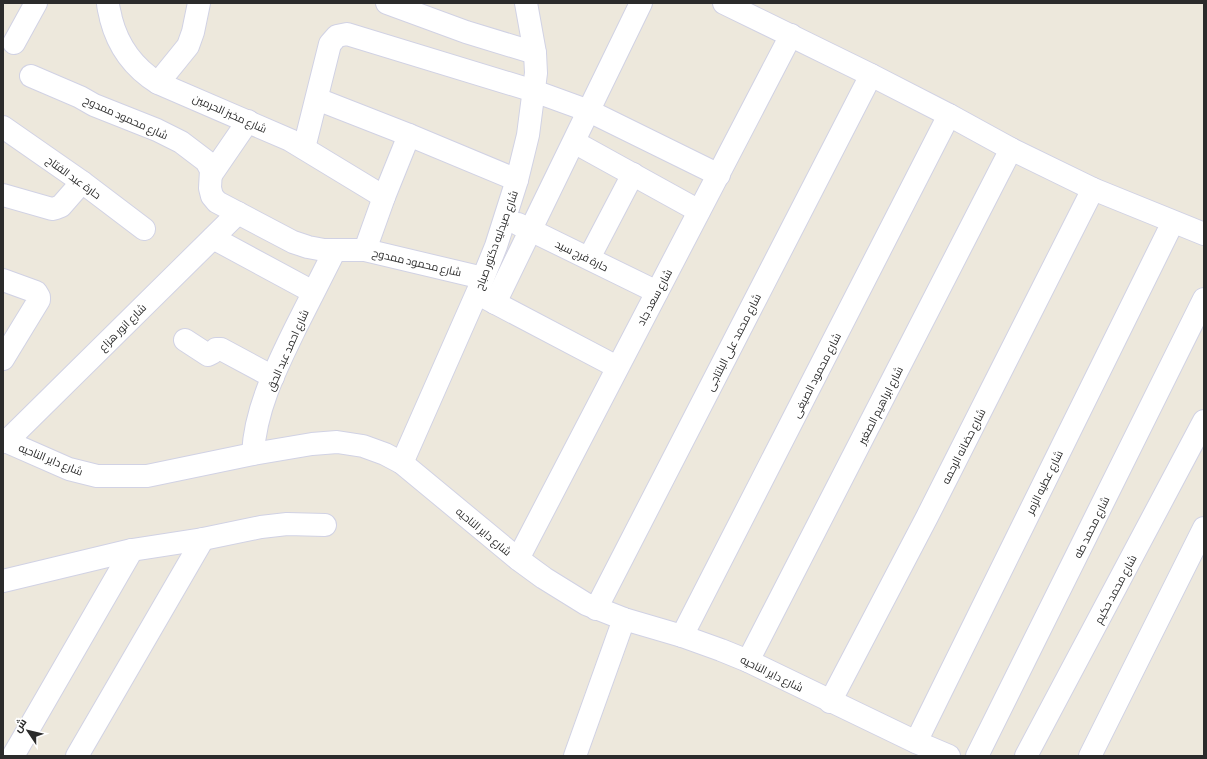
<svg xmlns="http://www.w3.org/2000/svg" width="1207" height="759" font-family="Commissioner,Cairo,sans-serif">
	<rect width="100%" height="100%" fill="#ede8dc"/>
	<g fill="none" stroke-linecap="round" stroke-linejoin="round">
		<defs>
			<g id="minor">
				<path d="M108 3C108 8 110 13 111 19 118 46 134 68 158 83L290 140 384 197"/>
				<polyline points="387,3 466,32 535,53"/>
				<polyline points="724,3 871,75 949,115 1011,149 1093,189 1204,234"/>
				<polyline points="14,43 36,3"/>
				<polyline points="31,76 80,97 94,105 157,130 181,142 206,161 211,170 210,188 212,196 217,202 293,242 308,247 324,250 365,250 483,278"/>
				<polyline points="158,83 188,46 193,32 199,3"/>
				<polyline points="317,99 409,135 517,180"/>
				<polyline points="3,127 82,182 144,229"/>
				<polyline points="574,142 699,211"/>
				<polyline points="304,148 330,44 337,36 347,34 534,91 589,111 719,175"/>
				<polyline points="211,175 248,121"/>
				<polyline points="3,195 52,209 56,208 61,206 82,182"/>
				<polyline points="518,224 657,292"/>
				<polyline points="213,238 313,292"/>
				<polyline points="365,250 384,197 409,135"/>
				<polyline points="589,258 633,174"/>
				<polyline points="3,280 36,292 39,297 39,300 3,359"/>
				<polyline points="482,296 617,367"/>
				<polyline points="495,303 641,3"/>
				<polyline points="185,340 208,355 212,353 216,349 221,349 273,377"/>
				<polyline points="3,440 69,469 97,476 147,476 253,454 312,444 337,442 363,446 385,454 402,463 518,559 544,578 586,604 624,619 682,636 721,650 748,661 916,742 949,756"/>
				<polyline points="6,442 238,213"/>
				<path d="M253 454C255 409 277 366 296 327 309 301 322 276 335 250"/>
				<polyline points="402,463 477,293 496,246 517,180 528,135 536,73 535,53 526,3"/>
				<polyline points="518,559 791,35"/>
				<polyline points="3,581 132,550 203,539 261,527 287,524 325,525"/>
				<polyline points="596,609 871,75"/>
				<polyline points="682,636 949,115"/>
				<polyline points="748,661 1011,149"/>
				<polyline points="830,702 927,517 1093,189"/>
				<polyline points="916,742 1173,222"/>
				<polyline points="13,756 132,550"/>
				<polyline points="77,756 203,539"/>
				<polyline points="575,756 624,619"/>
				<polyline points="977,756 1204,299"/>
				<polyline points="1026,756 1204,421"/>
				<polyline points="1090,756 1204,528"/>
			</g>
		</defs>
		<use href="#minor" stroke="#d1d2e4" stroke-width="24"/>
		<use href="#minor" stroke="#fff" stroke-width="22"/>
	</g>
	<g text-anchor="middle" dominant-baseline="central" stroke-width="3" stroke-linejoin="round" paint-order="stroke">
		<g font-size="11" fill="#2b2b2b" stroke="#fff">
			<text transform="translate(230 113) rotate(24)">شارع مخبز الحرمين</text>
			<text transform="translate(126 117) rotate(24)">شارع محمود ممدوح</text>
			<text transform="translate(74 177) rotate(36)">حارة عبد الفتاح</text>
			<text transform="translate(496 240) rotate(-70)">شارع صيدليه دكتور صباح</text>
			<text transform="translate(582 255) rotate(26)">حارة فرج سيد</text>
			<text transform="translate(417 262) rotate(13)">شارع محمود ممدوح</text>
			<text transform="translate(654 297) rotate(-62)">شارع سعد جاد</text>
			<text transform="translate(122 327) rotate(-45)">شارع انور هزاع</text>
			<text transform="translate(733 342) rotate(-63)">شارع محمد على البلتاجى</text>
			<text transform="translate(287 350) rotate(-66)">شارع احمد عبد الحق</text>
			<text transform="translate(816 375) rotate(-63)">شارع محمود الصيغى</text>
			<text transform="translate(880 405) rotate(-63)">شارع ابراهيم الصغير</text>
			<text transform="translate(963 446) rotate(-63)">شارع حضانه الرحمه</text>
			<text transform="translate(51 459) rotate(22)">شارع داير الناحيه</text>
			<text transform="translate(1044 482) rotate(-64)">شارع عطيه الزمر</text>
			<text transform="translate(1091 527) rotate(-64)">شارع محمد طه</text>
			<text transform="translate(484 531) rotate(40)">شارع داير الناحيه</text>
			<text transform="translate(1115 589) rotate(-62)">شارع محمد حكيم</text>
			<text transform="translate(772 673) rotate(26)">شارع داير الناحيه</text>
		</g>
	</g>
	<rect width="1207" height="759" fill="none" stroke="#2b2b2b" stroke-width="8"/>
	<g transform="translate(28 731) rotate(305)" stroke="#ffffff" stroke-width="3" paint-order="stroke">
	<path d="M0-3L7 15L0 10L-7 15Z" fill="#2b2b2b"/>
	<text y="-6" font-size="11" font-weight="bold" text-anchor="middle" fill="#2b2b2b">ش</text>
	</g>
</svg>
